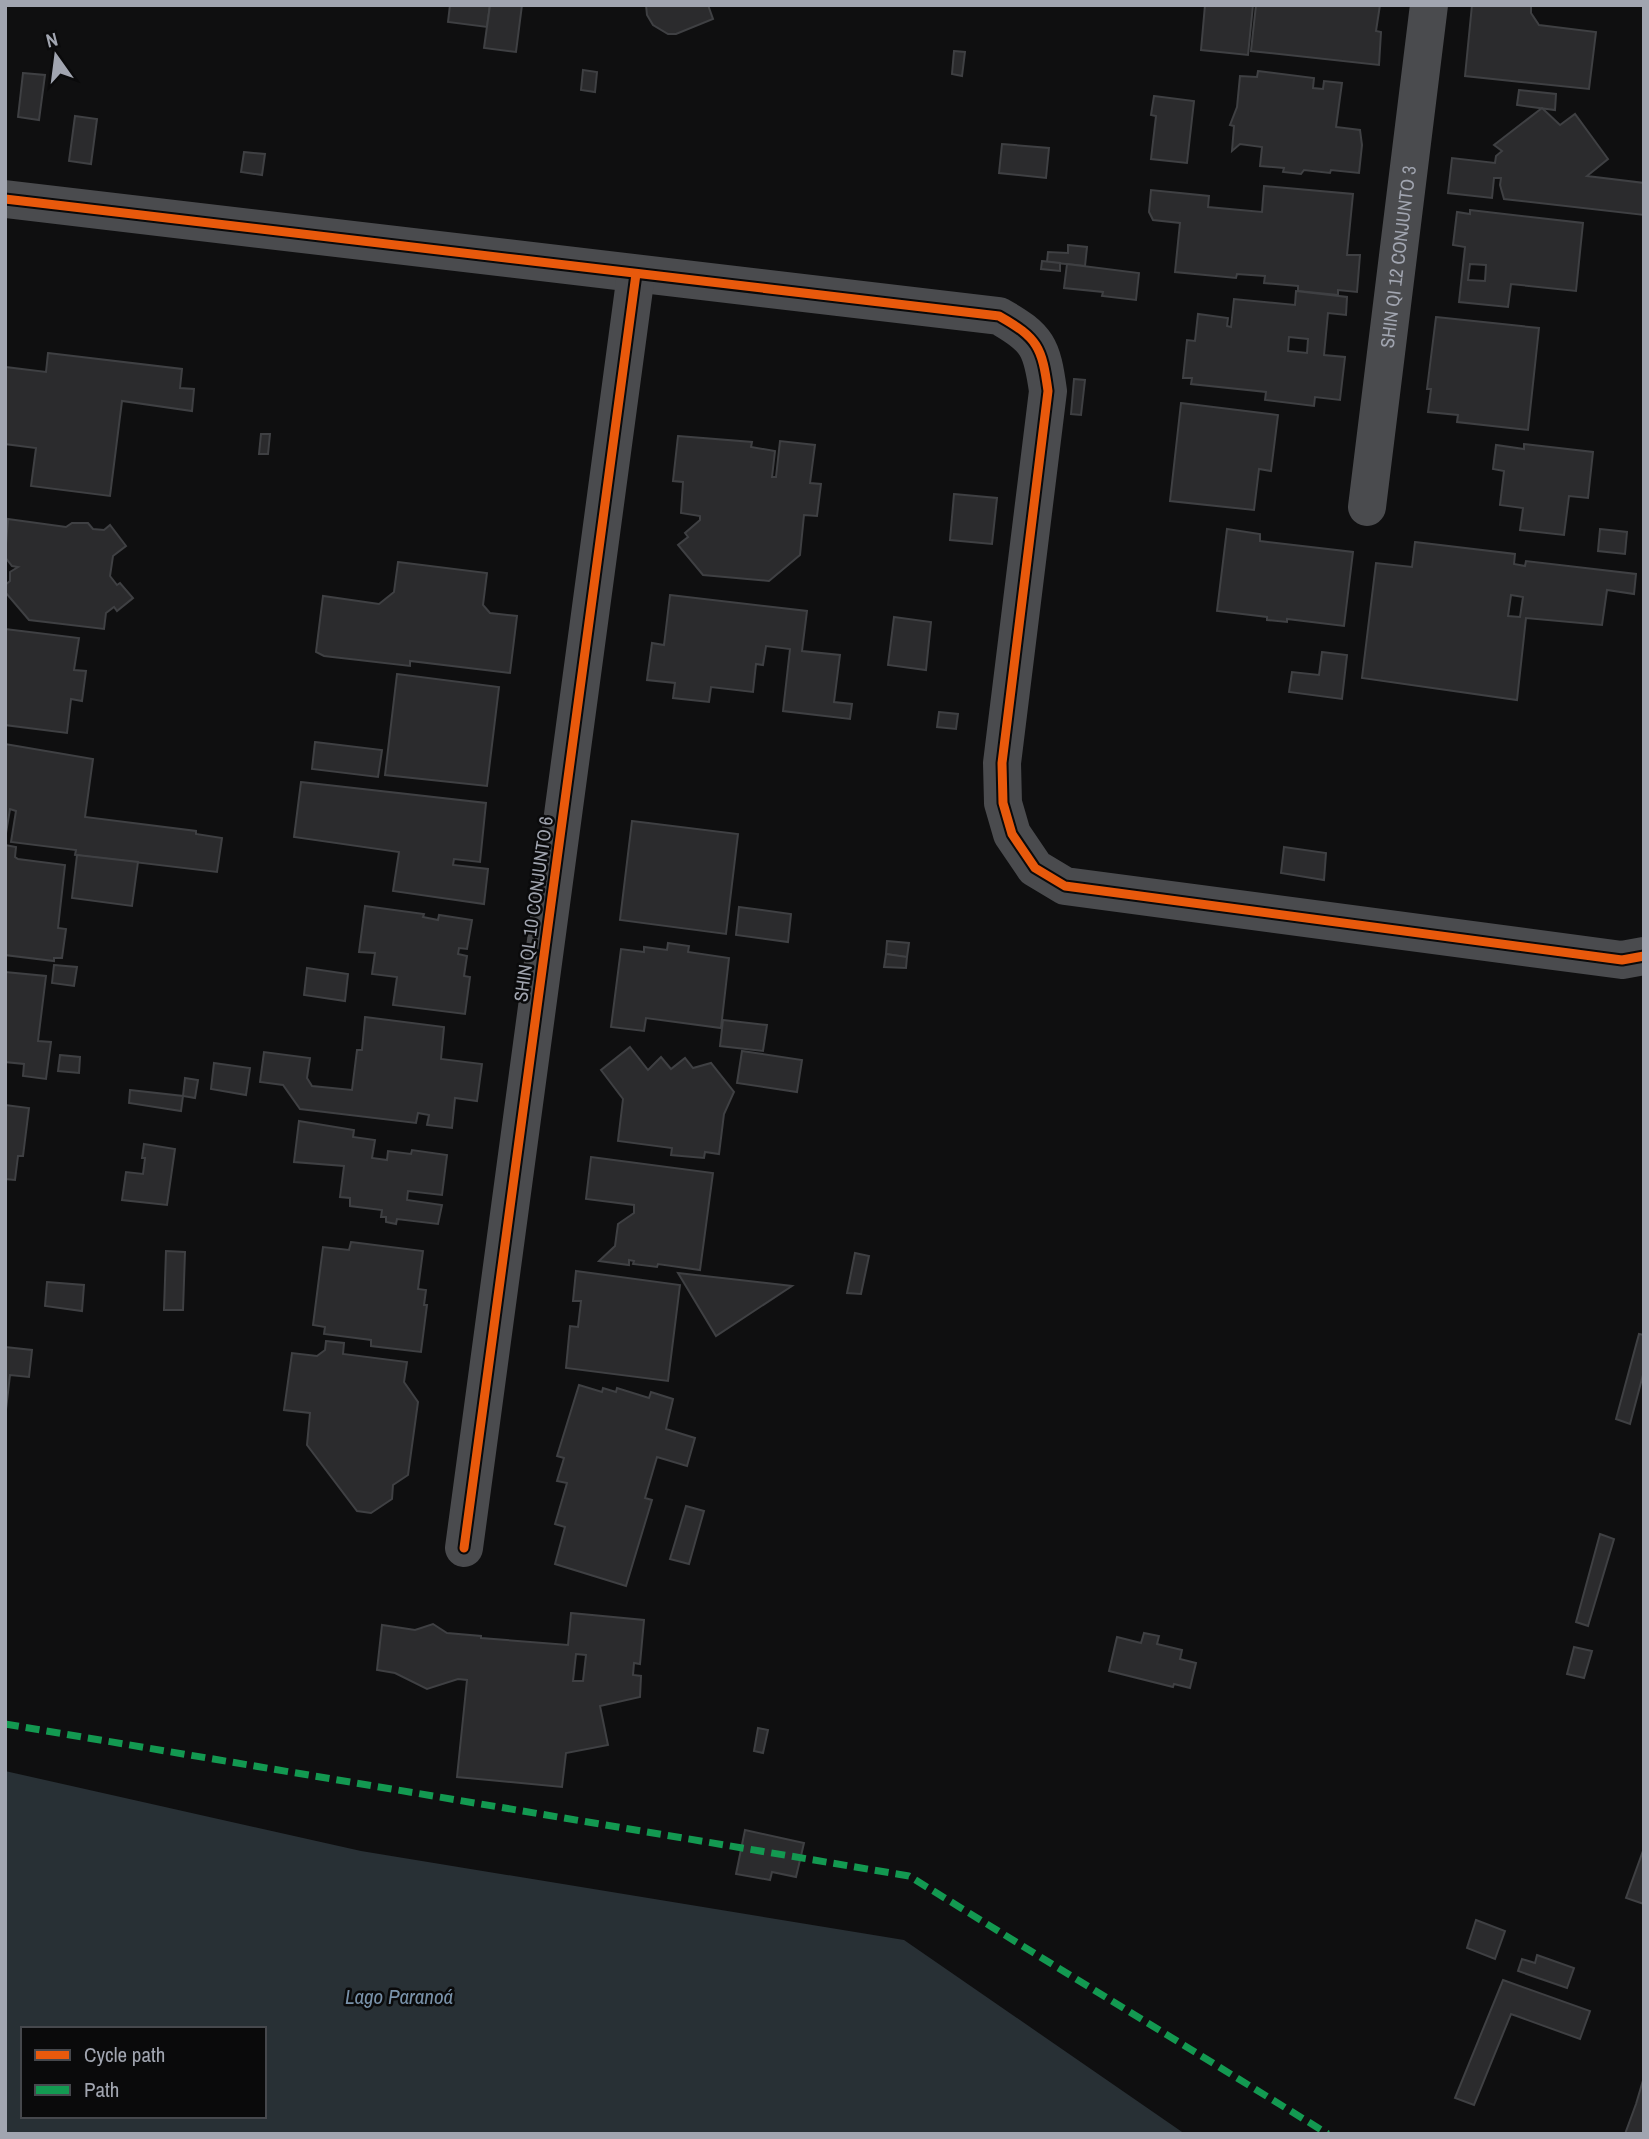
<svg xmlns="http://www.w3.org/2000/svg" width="1649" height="2139" font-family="'Archivo Narrow',sans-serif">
	<rect width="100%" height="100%" fill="#0f0f10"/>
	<path fill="#283035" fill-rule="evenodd" d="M5 1771 361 1851 904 1940 1185 2134H5ZM23 2029H264V2116H23Z"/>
	<g fill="#2b2b2d" stroke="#3f4043" stroke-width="2" fill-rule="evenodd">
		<polygon points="450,5 490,5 487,27 448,22"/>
		<polygon points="490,5 522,5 516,52 484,48"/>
		<polygon points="646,5 708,5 713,19 676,34 668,34 653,25 647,15"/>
		<polygon points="1205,5 1253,5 1248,55 1201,50"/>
		<polygon points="1256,5 1380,5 1376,31 1381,32 1379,65 1251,51"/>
		<polygon points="1472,5 1531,5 1531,13 1539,25 1596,32 1589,89 1465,76"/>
		<polygon points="954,51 965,52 962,76 952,74"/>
		<polygon points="583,70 597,72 595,92 581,90"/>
		<polygon points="1258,71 1314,78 1313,88 1323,89 1324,81 1342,83 1336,127 1360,130 1362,145 1359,173 1331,170 1330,173 1304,170 1301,174 1283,172 1284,168 1260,166 1262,147 1240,144 1232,151 1234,126 1230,125 1237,107 1240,76 1257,77"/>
		<polygon points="23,73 45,75 39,120 18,117"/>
		<polygon points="1519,90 1556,94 1555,110 1517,105"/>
		<polygon points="1154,96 1194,101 1187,163 1151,159 1156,116 1151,115"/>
		<polygon points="1542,108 1560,125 1575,114 1608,159 1587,176 1644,183 1644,215 1504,199 1500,185 1501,178 1494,178 1492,198 1448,193 1452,158 1495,163 1496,156 1502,151 1494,145"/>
		<polygon points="75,116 97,119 91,164 69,161"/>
		<polygon points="1002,144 1049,148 1046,178 999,173"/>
		<polygon points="244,152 265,154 262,175 241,172"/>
		<polygon points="1264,186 1353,194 1347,255 1360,255 1357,292 1338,290 1338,295 1298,291 1298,286 1264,283 1265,276 1237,274 1236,278 1175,272 1180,223 1153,220 1149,212 1151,190 1209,196 1208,207 1262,212"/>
		<path d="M1470 210 1583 223 1576 291 1511 284 1508 307 1459 302 1465 247 1453 245 1457 212 1470 214ZM1470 264 1486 265 1485 281 1468 280Z"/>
		<polygon points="1068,245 1087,247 1085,266 1047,262 1048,252 1068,253"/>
		<polygon points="1042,261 1060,263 1060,271 1041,269"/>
		<polygon points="1067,264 1139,273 1136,300 1102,296 1103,292 1064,288"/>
		<path d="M1296 291 1347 297 1346 315 1328 313 1324 355 1345 357 1340 400 1315 397 1314 406 1265 400 1266 392 1191 384 1192 378H1183L1187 340 1195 341 1198 314 1228 318 1227 326 1231 327 1234 299 1295 305ZM1289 337 1308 339 1307 353 1288 351Z"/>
		<polygon points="1436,317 1539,328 1528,430 1457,422 1458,415 1428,412 1431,389 1427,389"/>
		<polygon points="48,353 182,369 180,388 194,389 192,411 122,401 110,496 31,486 36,448 5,444 5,367 46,372"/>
		<polygon points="1074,379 1085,380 1081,415 1071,414"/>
		<polygon points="1181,403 1278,415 1271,471 1259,469 1254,510 1170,501"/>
		<polygon points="261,434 270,434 268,454 259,454"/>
		<polygon points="678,436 752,442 751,447 775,451 772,477 776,477 780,441 815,445 810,483 821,484 817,516 804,515 800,555 769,581 703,575 678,545 688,537 685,533 700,520 700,516 681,513 683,482 673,481"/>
		<polygon points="1524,444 1593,452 1588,498 1569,496 1564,535 1520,530 1523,508 1500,505 1504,471 1493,469 1496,445 1524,449"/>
		<polygon points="954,494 997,498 992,544 950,540"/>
		<polygon points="8,519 66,527 72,523 88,523 93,529 104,530 110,525 126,546 113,556 110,576 117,585 120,583 133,598 117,611 114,607 106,613 104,629 29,620 5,592 5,585 10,581 10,572 18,567 12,566 5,557"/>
		<polygon points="1227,529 1260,534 1260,541 1353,552 1344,626 1287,619 1287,622 1267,620 1267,617 1217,611"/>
		<polygon points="1600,529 1627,532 1625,554 1598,551"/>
		<path d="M1415 542 1515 554 1514 564 1525 566 1526 561 1636 574 1634 594 1607 590 1602 625 1526 618 1517 700 1362 678 1376 563 1412 567ZM1511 595 1523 597 1520 617 1508 616Z"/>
		<polygon points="398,562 487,573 483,605 490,613 517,616 510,673 410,661 410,666 324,656 316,652 323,596 379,604 394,592"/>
		<polygon points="670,595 807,611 802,651 840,655 834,702 852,704 850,719 783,711 790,649 766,646 763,665 756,664 753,692 711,687 709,702 673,698 675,683 647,680 652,643 664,645"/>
		<polygon points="894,617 931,622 926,670 888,665"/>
		<polygon points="5,629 79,638 74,670 86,671 82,701 71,699 67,733 5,725"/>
		<polygon points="1322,652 1347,655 1342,699 1289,692 1292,672 1319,675"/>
		<polygon points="397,674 499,687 487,786 385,775"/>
		<polygon points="939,712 958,714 956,729 937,727"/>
		<polygon points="315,742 382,750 378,777 312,769"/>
		<polygon points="5,744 93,759 85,817 196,831 196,834 222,838 217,872 75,855 76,850 11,842 16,811 10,809 5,839"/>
		<polygon points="301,782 486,803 480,862 454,859 453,865 488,869 484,904 393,891 399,852 294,837"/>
		<polygon points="632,821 738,834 726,934 620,920"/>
		<polygon points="5,845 16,847 15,857 18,859 65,865 58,928 66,929 62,958 54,958 54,961 5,955"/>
		<polygon points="1284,847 1326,853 1324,880 1281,873"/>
		<polygon points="77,855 138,862 132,906 72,898"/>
		<polygon points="365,906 424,914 423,917 438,920 439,915 472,920 467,949 459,948 458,954 467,956 464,976 470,977 465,1014 393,1005 397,977 372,974 375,953 359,952"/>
		<polygon points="739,907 791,914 788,942 736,935"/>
		<polygon points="887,941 909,943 907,957 886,954"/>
		<polygon points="668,943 689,946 688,952 729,958 721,1028 646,1018 644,1031 611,1027 621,949 644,952 644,947 667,950"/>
		<polygon points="886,954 907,957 906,968 884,967"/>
		<polygon points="54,965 77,967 74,986 52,983"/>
		<polygon points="307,968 348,974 345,1001 304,995"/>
		<polygon points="5,972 46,976 38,1041 51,1042 46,1079 23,1076 24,1064 5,1062"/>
		<polygon points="365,1017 444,1027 441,1059 482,1064 477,1101 455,1098 452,1128 427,1125 429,1115 418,1113 416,1123 300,1109 283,1085 260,1082 264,1052 310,1058 307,1078 312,1086 352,1090 357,1050 362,1050"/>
		<polygon points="723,1020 767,1025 763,1051 720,1046"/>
		<polygon points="630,1047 648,1070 661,1057 671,1069 685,1058 693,1068 711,1063 734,1092 724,1114 719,1154 705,1152 704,1158 671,1155 672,1148 618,1141 623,1099 601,1070"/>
		<polygon points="742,1051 802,1060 797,1092 737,1083"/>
		<polygon points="60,1055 80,1057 79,1073 58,1071"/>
		<polygon points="214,1063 250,1068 246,1095 211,1089"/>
		<polygon points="185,1078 198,1080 195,1098 183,1096"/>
		<polygon points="130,1090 183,1096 181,1111 129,1103"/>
		<polygon points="5,1105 29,1108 23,1156 18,1156 15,1180 5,1179"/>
		<polygon points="299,1121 354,1130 353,1137 375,1140 372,1158 387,1160 388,1151 411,1154 412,1150 447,1155 442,1195 408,1191 407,1200 442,1205 438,1224 397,1219 396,1224 386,1222 386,1217 381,1217 382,1210 350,1206 350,1198 340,1197 344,1166 294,1162"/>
		<polygon points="144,1144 175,1149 167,1205 122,1200 126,1172 143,1174 145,1158 142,1158"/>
		<polygon points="591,1157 713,1173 700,1270 658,1264 657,1267 633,1264 634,1261 629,1260 629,1265 599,1261 615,1246 618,1224 634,1213 634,1205 586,1199"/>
		<polygon points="351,1242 423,1251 418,1289 426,1290 424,1305 427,1305 421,1352 371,1346 371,1340 324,1334 325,1327 313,1325 323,1247 349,1250"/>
		<polygon points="166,1251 185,1252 183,1310 164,1310"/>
		<polygon points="855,1253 869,1256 861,1294 847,1293"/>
		<polygon points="576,1271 680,1285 668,1381 566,1368 570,1326 578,1327 581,1301 573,1301"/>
		<polygon points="678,1273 792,1286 716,1336"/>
		<polygon points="47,1282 84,1285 82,1311 45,1306"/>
		<polygon points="1639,1334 1644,1335 1644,1371 1630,1424 1616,1419"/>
		<polygon points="326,1341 344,1343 343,1354 407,1362 404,1382 418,1402 408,1475 393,1485 392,1499 371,1513 357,1511 307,1445 310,1413 284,1410 292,1353 317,1356 325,1350"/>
		<polygon points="5,1347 32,1350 29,1377 10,1375 5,1418"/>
		<polygon points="579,1385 602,1392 603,1388 616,1392 617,1388 649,1398 651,1392 673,1399 666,1429 695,1438 687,1466 657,1457 645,1498 652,1500 626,1586 555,1564 565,1527 555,1524 567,1483 557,1481 564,1458 557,1456"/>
		<polygon points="686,1506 704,1511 689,1564 670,1559"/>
		<polygon points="1600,1534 1614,1539 1588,1626 1576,1622"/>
		<path d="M571 1613 644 1620 640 1664 634 1663 633 1675 641 1676 640 1697 600 1706 608 1745 566 1753 562 1787 457 1777 467 1680 458 1679 427 1689 395 1673 377 1670 382 1625 415 1630 433 1624 447 1633 481 1636V1638L568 1645ZM576 1654 586 1655 583 1681H573Z"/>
		<polygon points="1144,1633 1159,1636 1157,1644 1182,1650 1180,1659 1196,1663 1190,1688 1174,1684 1173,1687 1109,1671 1117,1637 1141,1643"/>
		<polygon points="1574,1647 1592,1651 1584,1678 1567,1674"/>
		<polygon points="758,1728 768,1730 763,1753 754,1751"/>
		<polygon points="745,1830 804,1843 796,1877 772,1872 770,1880 736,1874"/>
		<polygon points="1644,1848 1644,1904 1626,1898"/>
		<polygon points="1476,1920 1505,1931 1495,1959 1467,1948"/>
		<polygon points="1537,1955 1574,1968 1567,1988 1518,1971 1522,1959 1535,1963"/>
		<polygon points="1503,1980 1590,2011 1580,2039 1511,2014 1474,2105 1455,2098"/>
		<polygon points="1644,2077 1644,2134 1625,2134 1636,2104"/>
	</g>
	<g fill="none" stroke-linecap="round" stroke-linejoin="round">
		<g stroke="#4a4b4e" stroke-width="38">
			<path d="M5 199 999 316C1038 338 1042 347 1048 391L1002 763 1003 803 1012 834 1035 868 1065 886 1622 960 1644 956"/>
			<path id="s1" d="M1367 507 1429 5"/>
			<polyline points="464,1548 636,274"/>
		</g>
		<polyline stroke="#139951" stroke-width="7" stroke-dasharray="14 7" stroke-linecap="butt" points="5,1724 909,1876 1328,2134"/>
		<defs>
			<g id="cycleway">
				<path d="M5 199 999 316C1038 338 1042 347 1048 391L1002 763 1003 803 1012 834 1035 868 1065 886 1622 960 1644 956"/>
				<polyline points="464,1548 636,274"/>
			</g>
		</defs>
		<use href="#cycleway" stroke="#0a0a0b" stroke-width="13"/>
		<use href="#cycleway" stroke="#e8590c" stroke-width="9"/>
	</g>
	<g text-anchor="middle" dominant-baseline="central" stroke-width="5" stroke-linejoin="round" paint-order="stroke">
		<g font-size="19" fill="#a1a5b0" stroke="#0a0a0b">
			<text stroke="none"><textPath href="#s1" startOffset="252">SHIN QI 12 CONJUNTO 3</textPath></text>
			<text transform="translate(533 909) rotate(-82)">SHIN QL 10 CONJUNTO 6</text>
		</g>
		<g font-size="21" font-style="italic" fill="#7992aa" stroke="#0a0a0b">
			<text x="399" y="1996">Lago Paranoá</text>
		</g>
	</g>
	<rect width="1649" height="2139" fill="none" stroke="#a1a5b0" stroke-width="14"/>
	<rect x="21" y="2027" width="245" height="91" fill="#0a0a0b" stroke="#46484d" stroke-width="2"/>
	<rect x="35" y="2050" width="35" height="10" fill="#e8590c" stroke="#46484d" stroke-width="2"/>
	<text x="84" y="2062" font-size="21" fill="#a1a5b0">Cycle path</text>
	<rect x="35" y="2085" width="35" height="10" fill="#139951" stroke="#46484d" stroke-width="2"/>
	<text x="84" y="2097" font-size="21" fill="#a1a5b0">Path</text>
	<g transform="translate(56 56) rotate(346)" stroke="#0a0a0b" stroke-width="5" paint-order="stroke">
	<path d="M0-5L12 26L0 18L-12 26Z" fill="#a1a5b0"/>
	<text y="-10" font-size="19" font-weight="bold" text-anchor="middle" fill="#a1a5b0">N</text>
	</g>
</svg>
